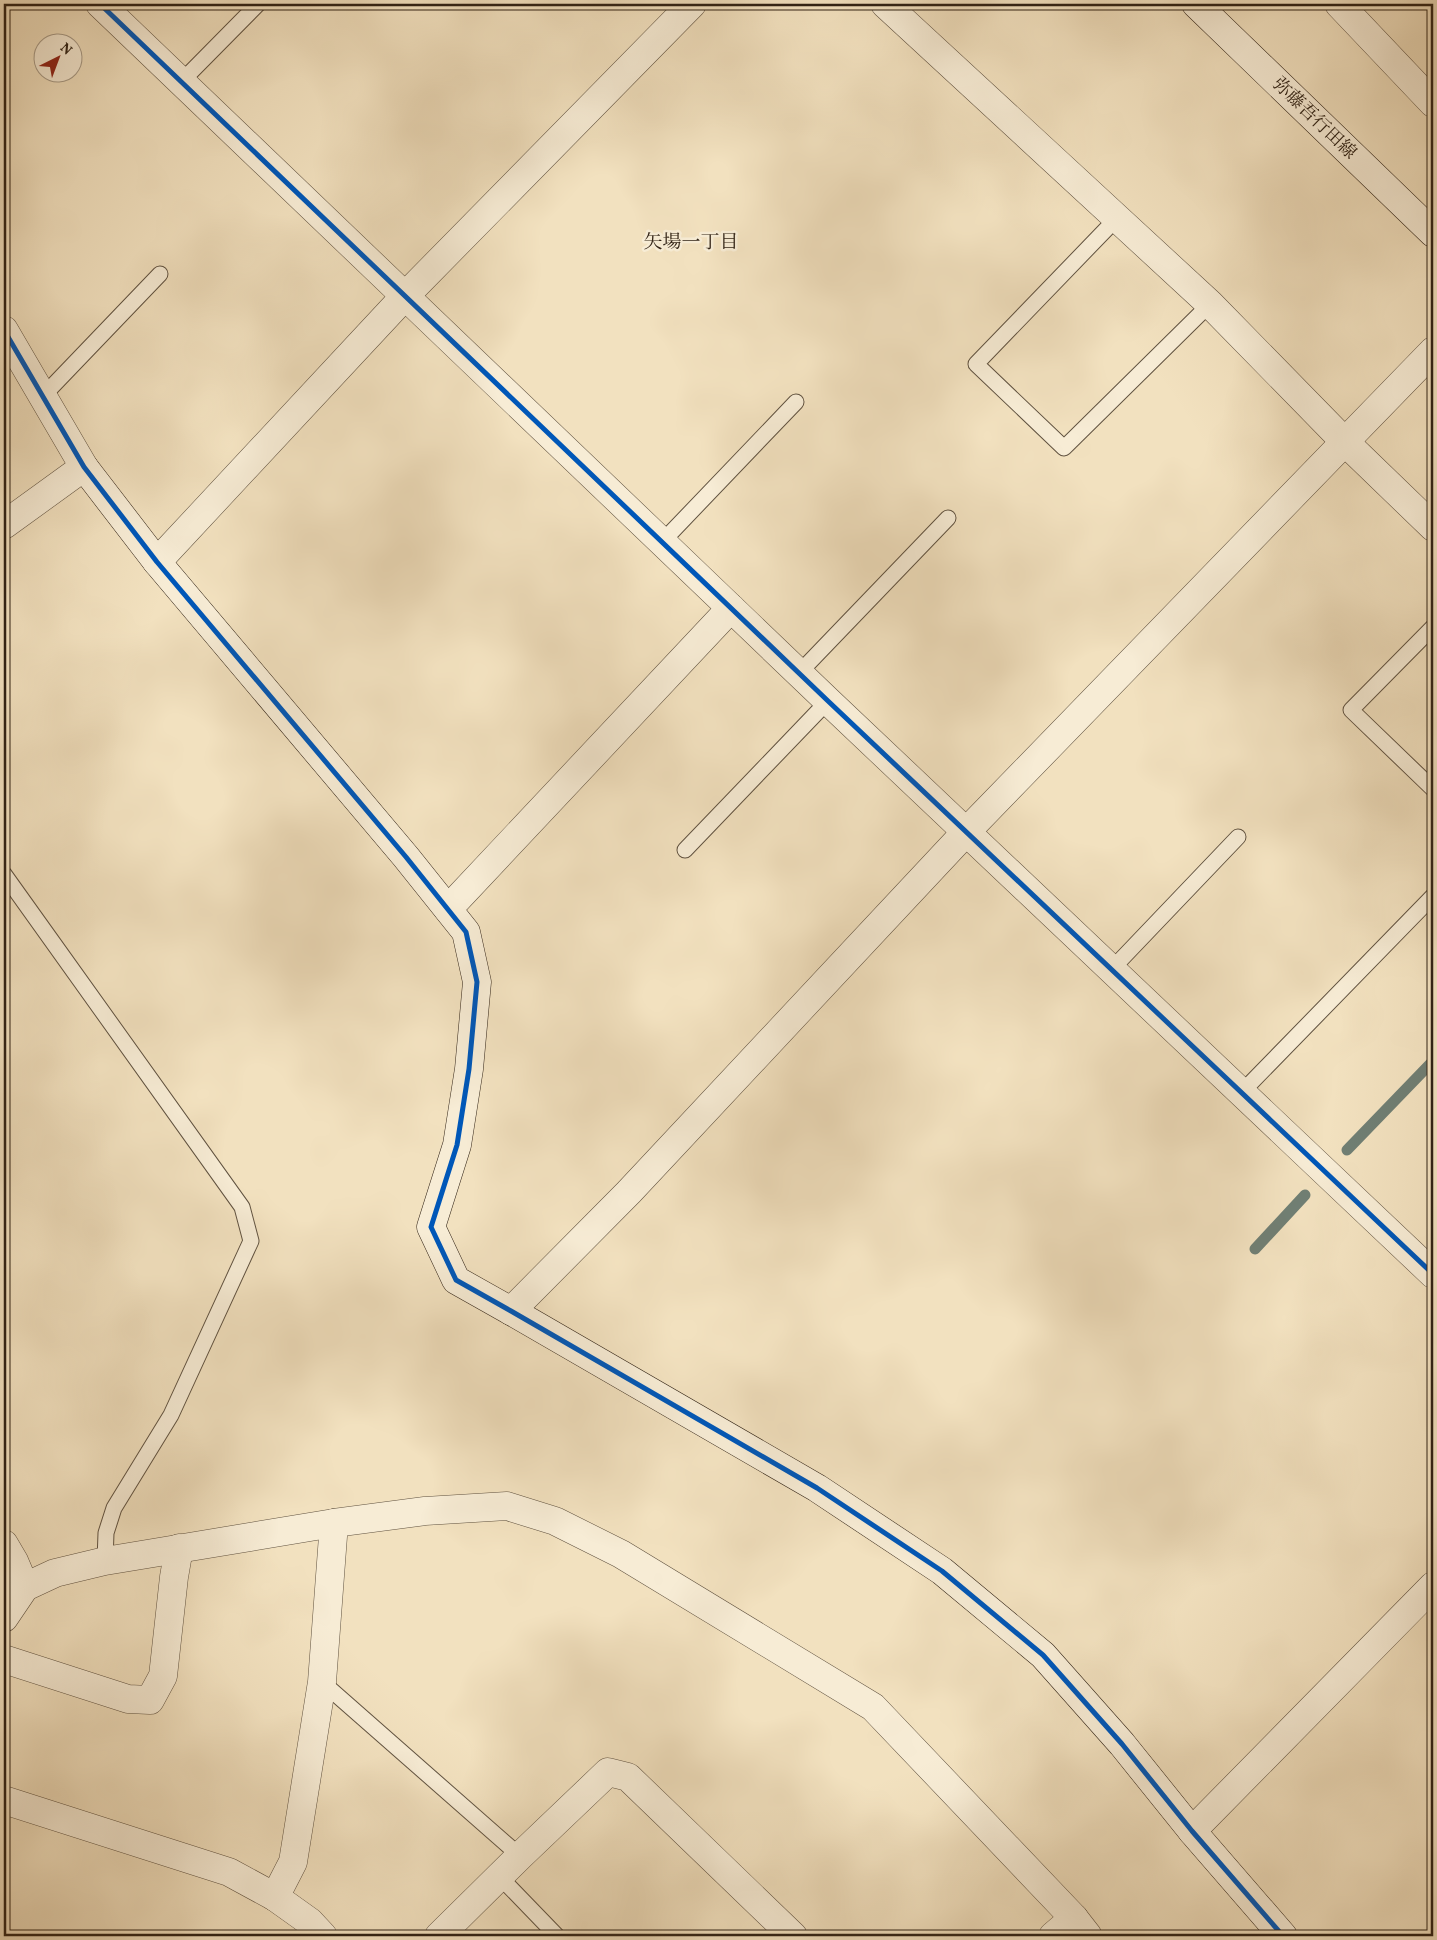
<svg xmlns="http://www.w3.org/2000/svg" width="1437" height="1940" font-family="Vollkorn,'Noto Serif JP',serif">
	<rect width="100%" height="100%" fill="#f2e1bf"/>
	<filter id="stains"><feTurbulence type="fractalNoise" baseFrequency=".004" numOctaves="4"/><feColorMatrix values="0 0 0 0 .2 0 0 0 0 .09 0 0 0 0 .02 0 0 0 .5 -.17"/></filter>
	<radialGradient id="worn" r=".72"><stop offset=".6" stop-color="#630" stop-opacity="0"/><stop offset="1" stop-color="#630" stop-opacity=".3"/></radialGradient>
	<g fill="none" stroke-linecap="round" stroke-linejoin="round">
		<g stroke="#707f74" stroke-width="11">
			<polyline points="1347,1150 1433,1061"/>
			<polyline points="1255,1249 1305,1195"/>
		</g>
		<defs>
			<g id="lane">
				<polyline points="181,82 258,4"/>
				<polyline points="1117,218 976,364 1064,448 1210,304"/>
				<polyline points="43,396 160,274"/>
				<polyline points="662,542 796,402"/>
				<polyline points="1433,627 1351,710 1433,789"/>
				<polyline points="799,673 948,518"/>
				<polyline points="685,850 828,701"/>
				<polyline points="4,874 242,1207 251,1241 171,1415 114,1508 106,1533 105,1561"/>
				<polyline points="1111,970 1238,837"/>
				<polyline points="1241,1093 1433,896"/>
				<polyline points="322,1682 520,1856"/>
				<polyline points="499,1876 557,1936"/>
			</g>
			<g id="street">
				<polyline points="100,4 828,701 1433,1274"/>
				<polyline points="885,4 1210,304 1345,442 1433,527"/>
				<polyline points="1339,4 1433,103"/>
				<polyline points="4,330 84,467 4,525"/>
				<polyline points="157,562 405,296 692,4"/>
				<polyline points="448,909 731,608"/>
				<polyline points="511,1311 629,1192 966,832 1433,351"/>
				<polyline points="4,1544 14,1561 25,1587"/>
				<polyline points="4,1618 25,1587 55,1573 105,1561 334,1523 425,1511 507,1506 555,1521 621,1554 873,1707 1074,1918 1088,1936"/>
				<polyline points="4,1659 128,1699 150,1700 163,1676 174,1577 179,1548"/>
				<polyline points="4,1800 229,1872 275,1897 310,1922 323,1936"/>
				<polyline points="1192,1831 1433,1586"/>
				<polyline points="275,1897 293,1862 322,1682 334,1523"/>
				<polyline points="439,1936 520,1856 608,1772 628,1777 793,1936"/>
				<polyline points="1053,1936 1074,1918"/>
			</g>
			<g id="secondary">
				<polyline points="1196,4 1433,233"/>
				<polyline points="84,467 157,562 406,857 466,932 477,982 469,1069 457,1145 431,1227 456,1280 511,1311 817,1488 942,1571 1043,1655 1122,1744 1192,1831 1283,1936"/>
			</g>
		</defs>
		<use href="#lane" stroke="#605240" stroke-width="17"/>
		<use href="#street" stroke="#605240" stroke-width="29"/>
		<use href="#secondary" stroke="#302215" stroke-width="29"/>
		<use href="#lane" stroke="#f7ecd5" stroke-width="15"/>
		<use href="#street" stroke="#f7ecd5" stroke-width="28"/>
		<use href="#secondary" stroke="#f7ecd5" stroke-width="28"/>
		<defs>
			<g id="cycleway">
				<polyline points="100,4 828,701 1433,1274"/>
				<polyline points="4,330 84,467 157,562 406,857 466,932 477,982 469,1069 457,1145 431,1227 456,1280 511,1311 817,1488 942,1571 1043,1655 1122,1744 1192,1831 1283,1936"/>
			</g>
		</defs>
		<use href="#cycleway" stroke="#f7ecd5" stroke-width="8"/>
		<use href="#cycleway" stroke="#0057b8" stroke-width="5"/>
	</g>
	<g text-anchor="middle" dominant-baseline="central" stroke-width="5" stroke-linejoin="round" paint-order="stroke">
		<g font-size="18" fill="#302215" stroke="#f7ecd5">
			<text transform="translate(1314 119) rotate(44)">弥藤吾行田線</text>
		</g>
		<g font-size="19" fill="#302215" stroke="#f7ecd5">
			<text x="691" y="243">矢場一丁目</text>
		</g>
	</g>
	<rect width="1437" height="1940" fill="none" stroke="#f2e1bf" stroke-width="20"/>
	<rect x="5" y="5" width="1427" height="1930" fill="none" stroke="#302215" stroke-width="2.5"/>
	<rect x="10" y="10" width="1417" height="1920" fill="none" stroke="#302215"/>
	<g transform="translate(58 58) rotate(42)"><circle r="24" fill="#f7ecd5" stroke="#a79b88"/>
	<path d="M0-4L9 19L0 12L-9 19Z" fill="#8f2418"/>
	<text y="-8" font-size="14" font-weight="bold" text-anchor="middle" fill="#302215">N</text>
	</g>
	<rect width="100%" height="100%" filter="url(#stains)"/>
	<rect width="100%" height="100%" fill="url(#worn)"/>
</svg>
